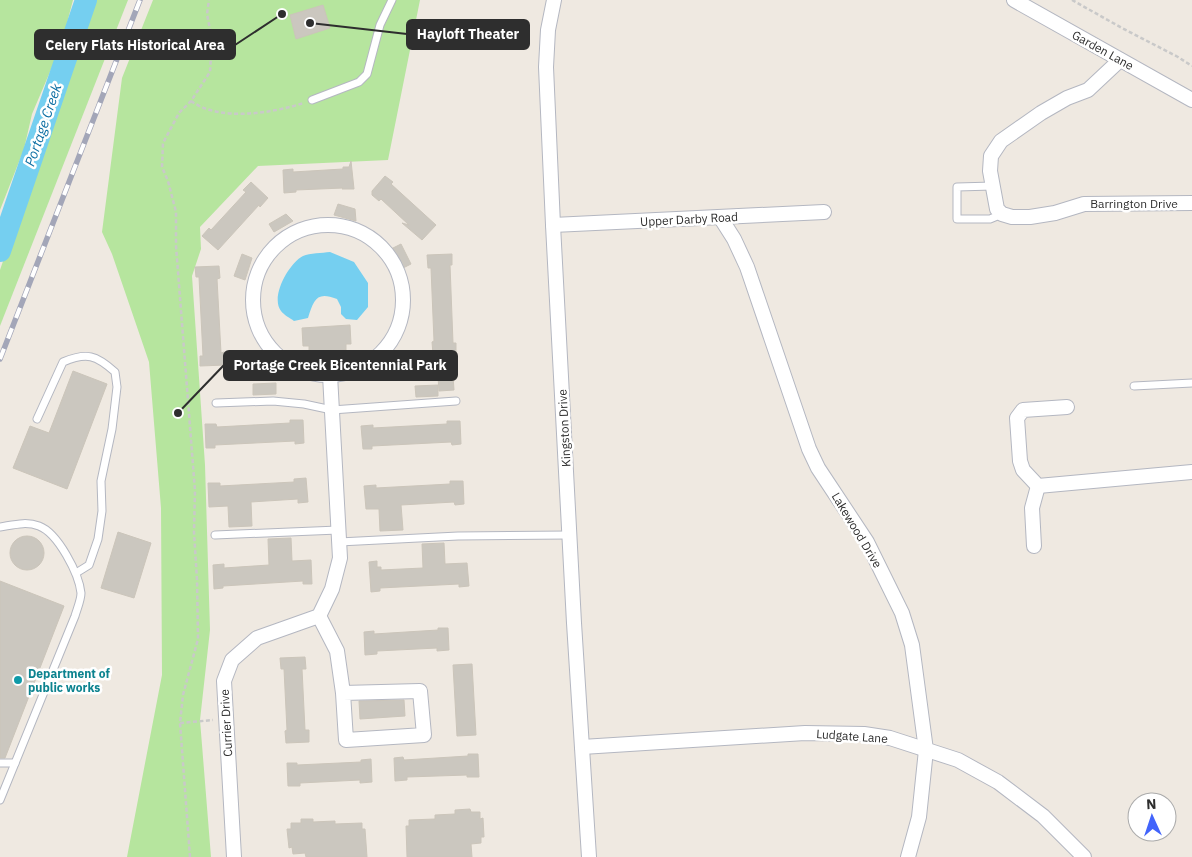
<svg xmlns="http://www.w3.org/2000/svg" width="1192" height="857" font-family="'IBM Plex Sans',sans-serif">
	<rect width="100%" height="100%" fill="#efe9e1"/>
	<g fill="#b6e59e">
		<polygon points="0,0 73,0 61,46 32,114 24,149 0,210"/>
		<polygon points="92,0 128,0 0,326 0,270"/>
		<polygon points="153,0 420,0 388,160 258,166 200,227 201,249 192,276 205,465 210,630 200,720 211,857 127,857 162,675 161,508 149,362 112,254 102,232 122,78"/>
	</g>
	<path fill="#75cff0" d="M330 252 354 262 368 283V307L357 320 346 319 341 314V307L337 299C316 291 314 300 308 318L294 321C290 318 284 315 281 311 270 297 289 263 303 256 310 253 322 253 330 252Z"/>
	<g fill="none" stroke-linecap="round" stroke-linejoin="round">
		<polyline stroke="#75cff0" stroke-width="22" points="0,251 86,0"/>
	</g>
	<g fill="#cbc7bf" stroke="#cbc5ba">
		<polygon points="323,5 330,28 296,39 290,15"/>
		<polygon points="351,161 354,189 342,189 343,188 296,190 296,192 284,193 283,170 293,169 293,172 343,169 343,167 349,167"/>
		<polygon points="385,176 393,182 391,184 436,225 422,240 402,223 409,225 381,199 379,201 372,195 372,191"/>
		<polygon points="251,182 268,198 260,207 259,205 218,250 202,236 209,228 211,230 246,192 243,190"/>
		<polygon points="338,204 355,209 356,221 334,215"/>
		<polygon points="286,214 293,221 274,232 269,224"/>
		<polygon points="401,244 411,264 401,269 391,249"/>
		<polygon points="242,254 252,258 245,280 234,276"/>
		<polygon points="452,254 452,265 450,265 453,343 456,343 456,353 433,354 432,342 434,341 431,268 428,268 427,255"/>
		<polygon points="219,266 220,278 217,279 221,353 224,352 225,365 200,366 200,356 203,356 199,277 196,277 195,267"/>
		<polygon points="350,325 351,344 346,344 346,350 333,351 333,354 323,355 322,351 309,352 309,346 303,346 302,328"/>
		<polygon points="73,371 107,384 67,489 13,468 30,426 49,433"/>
		<polygon points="453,376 454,390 439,391 438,377"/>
		<polygon points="276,383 276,394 253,395 253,384"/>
		<polygon points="438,385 438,396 416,397 415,386"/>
		<polygon points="290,420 303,420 304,443 295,444 295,441 215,445 215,448 206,448 205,424 216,424 217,427 290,423"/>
		<polygon points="447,421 460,421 461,444 452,445 451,442 372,446 372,449 363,449 361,426 373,425 373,428 447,424"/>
		<polygon points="306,478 308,502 298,503 298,499 251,502 252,526 229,527 228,506 209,507 208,483 220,483 220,486 294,482 294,479"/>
		<polygon points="450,481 463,481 464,504 455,505 454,502 401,505 403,530 380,531 379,509 366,509 364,486 376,485 376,488 450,484"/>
		<polygon points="118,532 151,543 134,598 101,588"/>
		<circle cx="27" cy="553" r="17"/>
		<polygon points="291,538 292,561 311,560 312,584 303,584 303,581 223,586 223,588 214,589 213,565 224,564 224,568 269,565 268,539"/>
		<polygon points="444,543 445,564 467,563 469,586 459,587 459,584 380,588 380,591 371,592 369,562 377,561 377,567 381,567 381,570 423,568 422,544"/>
		<polygon points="0,581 64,606 5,758 0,758"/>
		<polygon points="438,628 448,628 449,650 437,651 437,648 377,651 377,654 365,655 364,632 374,631 374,634 438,630"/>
		<polygon points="305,657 306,669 302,669 305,730 309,730 309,742 286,743 285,731 287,730 284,669 281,669 280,658"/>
		<polygon points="472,664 476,735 457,736 453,665"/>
		<polygon points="404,700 405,716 360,719 359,701"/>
		<polygon points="468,754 478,754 479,777 467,777 467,775 407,777 407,780 395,781 394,758 403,757 404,760 468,756"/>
		<polygon points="371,759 372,782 360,783 360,780 300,783 300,786 288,786 287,763 297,763 297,765 361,762 361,760"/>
		<polygon points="470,809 471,812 480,812 480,819 483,818 484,837 481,837 481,843 471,844 472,857 407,857 406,826 409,826 409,820 435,819 435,815 455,814 455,810"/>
		<polygon points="301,819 313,819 313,822 335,821 335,824 362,823 362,829 365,829 367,857 306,857 305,853 293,854 292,847 289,848 287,829 291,829 291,823 301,823"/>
	</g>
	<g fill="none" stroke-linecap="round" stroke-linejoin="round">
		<defs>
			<g id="service">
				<polyline points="312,100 359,82 367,74 380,25 392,0"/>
				<polyline points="993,186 957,187 957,219 990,219 1002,214"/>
				<polyline points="1134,386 1192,383"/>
				<polyline points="216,403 273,401 304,404 332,410 456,401"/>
				<path d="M37 419 63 362C87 352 96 355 115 372L117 387 112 429 101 481 102 511 98 539 89 565 76 573"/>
				<path d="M0 527C13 525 26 521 39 526 58 533 79 574 81 593 81 600 77 609 75 616L0 800"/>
				<polyline points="215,535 338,530"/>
				<polyline points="339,542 458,536 569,535"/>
				<polyline points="0,763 15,763"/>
			</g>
			<g id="minor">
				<polyline points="554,0 548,30 546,67 553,225 574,623 589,857"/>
				<polyline points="1014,0 1192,100"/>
				<polyline points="1120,60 1088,90 1067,98 1041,113 1001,141 991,156 990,171 997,209 1002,214 1012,217 1030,217 1055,213 1084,204 1192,203"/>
				<polyline points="720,217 734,239 747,267 809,449 818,468 867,542 902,613 912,645 926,750 919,817 908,857"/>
				<circle cx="328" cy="300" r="75"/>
				<polyline points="553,225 824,212"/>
				<polyline points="1067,407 1023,410 1017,418 1020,461 1023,470 1038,486 1192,472"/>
				<polyline points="1034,546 1032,508 1038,486"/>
				<polyline points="319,616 337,651 343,693 346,740 424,735 420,691 343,693"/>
				<polyline points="582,747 805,733 864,734 890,738 958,760 998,782 1043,816 1084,857"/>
				<polyline points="234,857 224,681 232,660 257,638 319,616 332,589 340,558 330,375"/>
			</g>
		</defs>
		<use href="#service" stroke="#b4b7c1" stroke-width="9"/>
		<use href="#minor" stroke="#b4b7c1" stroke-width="16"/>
		<g stroke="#c9c9c9" stroke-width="2.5" stroke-dasharray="4 2.5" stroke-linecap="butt">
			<polyline points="1072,0 1122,28 1178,57 1192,66"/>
			<path d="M191 101C220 122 272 113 304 103"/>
			<polyline points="180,723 213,720"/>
			<polyline points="190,857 180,723 183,695 198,639 197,580 194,532 195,491 176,246 176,212 168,181 162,167 163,143 179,113 191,101 210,72 212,40 207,14 209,0"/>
		</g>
		<use href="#service" stroke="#fff" stroke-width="7"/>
		<use href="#minor" stroke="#fff" stroke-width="14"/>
		<defs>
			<polyline id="rail" points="0,359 140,0"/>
		</defs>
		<use href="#rail" stroke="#a3a6b8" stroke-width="5.5"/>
		<use href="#rail" stroke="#fff" stroke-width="4" stroke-dasharray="11" stroke-linecap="butt"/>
	</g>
	<circle fill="#0f9aa8" stroke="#fff" stroke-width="2" cx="18" cy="680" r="5"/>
	<g text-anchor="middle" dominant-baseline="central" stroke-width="5" stroke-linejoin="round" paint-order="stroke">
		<g font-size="12" fill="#2e2e2e" stroke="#fff">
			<text transform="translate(1103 50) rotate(29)">Garden Lane</text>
			<text x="1134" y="203">Barrington Drive</text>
			<text transform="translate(689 219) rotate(-3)">Upper Darby Road</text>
			<text transform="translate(564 428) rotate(-93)">Kingston Drive</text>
			<text transform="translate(857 530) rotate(59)">Lakewood Drive</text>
			<text transform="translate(226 723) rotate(-93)">Currier Drive</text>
			<text transform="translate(852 736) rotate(4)">Ludgate Lane</text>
		</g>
		<g font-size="12" font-weight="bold" fill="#0d838f" stroke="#fff" text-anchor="start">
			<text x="28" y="673">Department of<tspan x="28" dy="14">public works</tspan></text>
		</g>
		<g font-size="14" font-style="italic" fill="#0d6fa3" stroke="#fff">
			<text transform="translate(43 125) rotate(-71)">Portage Creek</text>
		</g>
	</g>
	<path fill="none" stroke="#2e2e2e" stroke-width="2" d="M310 23L407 34M282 14L235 45M178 413L224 365"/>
	<g fill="#2e2e2e" stroke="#fff" stroke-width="2">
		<circle cx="310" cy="23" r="5"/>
		<circle cx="282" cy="14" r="5"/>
		<circle cx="178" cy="413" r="5"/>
	</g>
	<g fill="#2e2e2e" stroke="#2e2e2e" stroke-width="2">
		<rect x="407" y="20" width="122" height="29" rx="5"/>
		<rect x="35" y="30" width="200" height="29" rx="5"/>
		<rect x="224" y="351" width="233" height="29" rx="5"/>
	</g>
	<g font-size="14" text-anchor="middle" font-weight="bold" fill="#fff">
		<text x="468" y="39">Hayloft Theater</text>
		<text x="135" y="50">Celery Flats Historical Area</text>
		<text x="340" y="370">Portage Creek Bicentennial Park</text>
	</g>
	<g transform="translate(1152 817) rotate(357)"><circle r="24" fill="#ffffff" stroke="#ababab"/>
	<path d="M0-4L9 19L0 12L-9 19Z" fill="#4264fb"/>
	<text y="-8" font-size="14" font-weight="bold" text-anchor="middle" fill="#2e2e2e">N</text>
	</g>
</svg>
